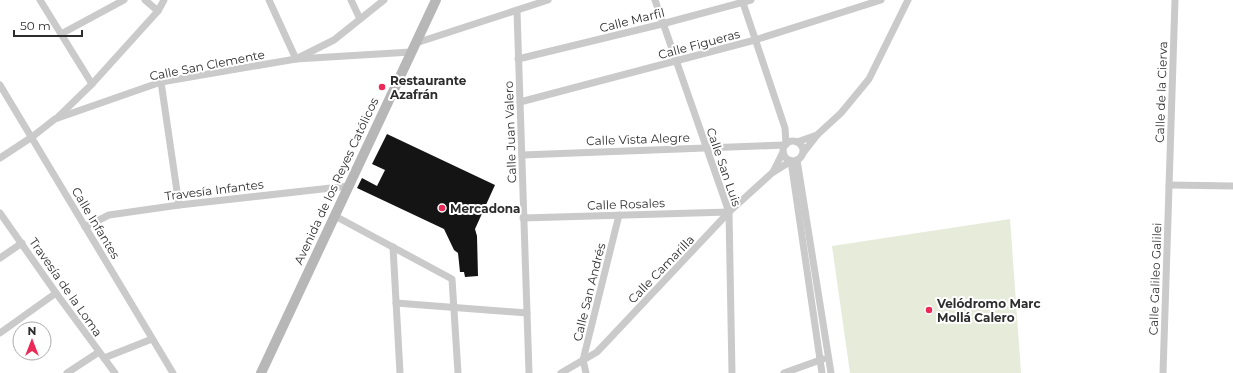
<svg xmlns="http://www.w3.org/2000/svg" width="1233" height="373" font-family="Montserrat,sans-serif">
	<rect width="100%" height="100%" fill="#fff"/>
	<polygon fill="#e6ebda" points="1010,219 1021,373 850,373 832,246"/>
	<polygon fill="#141414" points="387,134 495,185 475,229 477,236 478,276 465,277 464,272 460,272 458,253 454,250 444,229 357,188 362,178 377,186 385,170 372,164"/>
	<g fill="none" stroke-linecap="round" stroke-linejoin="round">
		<g stroke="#cacaca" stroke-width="7">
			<polyline points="40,0 92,84"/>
			<polyline points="145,0 158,11"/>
			<polyline points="269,0 296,59 334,40 384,0"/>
			<polyline points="351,0 360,19"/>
			<polyline points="655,0 729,212 732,373"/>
			<polyline points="742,0 785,128 786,144"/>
			<polyline points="517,11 529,373"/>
			<polyline points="61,34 124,0"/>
			<polyline points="416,43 548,0"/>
			<polyline points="518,59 662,24 751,0"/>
			<polyline points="161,82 179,205"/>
			<polyline points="0,85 173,373"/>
			<polyline points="520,102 755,40 881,0"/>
			<polyline points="57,118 92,84 158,11 164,0"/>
			<circle cx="793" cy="151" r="10"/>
			<polyline points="797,142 817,135"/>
			<polyline points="803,153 817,135 841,113 869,79 908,0"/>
			<polyline points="522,155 785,145"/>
			<polyline points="0,158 32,137 55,119 161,82 296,59 411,52"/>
			<polyline points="797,160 831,373"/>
			<polyline points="773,172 783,152"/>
			<polyline points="1169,185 1233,186"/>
			<polyline points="0,213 56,293 115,373"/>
			<polyline points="335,216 452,279 458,373"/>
			<polyline points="523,218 729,212"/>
			<polyline points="85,227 109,215 179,205 349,186"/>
			<polyline points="393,247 400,373"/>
			<polyline points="0,258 22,243"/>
			<polyline points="396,303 527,313"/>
			<polyline points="0,333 56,293"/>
			<polyline points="104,358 152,339"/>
			<polyline points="67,373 99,352"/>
			<polyline points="561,373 597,352 729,212 772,173 791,161 822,373"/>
			<polyline points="586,373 583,360 619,215"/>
			<polyline points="784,373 823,359"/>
			<polyline points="1163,373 1175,0"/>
		</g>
		<polyline stroke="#b7b7b7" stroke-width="10" points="261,373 436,0"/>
	</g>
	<g fill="#eb2856" stroke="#fff" stroke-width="1.5">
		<circle cx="382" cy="87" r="4"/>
		<circle cx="442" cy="208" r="4"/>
		<circle cx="929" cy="310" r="4"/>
	</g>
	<g text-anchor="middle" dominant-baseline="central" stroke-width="4" stroke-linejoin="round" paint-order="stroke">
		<g font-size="12" fill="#2d2d2d" stroke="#fff">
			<text transform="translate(632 20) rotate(-14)">Calle Marfil</text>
			<text transform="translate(699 44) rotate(-15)">Calle Figueras</text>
			<text transform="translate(207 65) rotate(-11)">Calle San Clemente</text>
			<text transform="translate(1161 92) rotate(-88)">Calle de la Cierva</text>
			<text transform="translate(510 132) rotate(-92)">Calle Juan Valero</text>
			<text transform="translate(638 139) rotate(-2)">Calle Vista Alegre</text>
			<text transform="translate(724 167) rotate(71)">Calle San Luis</text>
			<text transform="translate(336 181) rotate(-65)">Avenida de los Reyes Católicos</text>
			<text transform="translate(214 190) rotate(-7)">Travesía Infantes</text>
			<text transform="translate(626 204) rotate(-2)">Calle Rosales</text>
			<text transform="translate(96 223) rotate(59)">Calle Infantes</text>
			<text transform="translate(661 269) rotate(-46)">Calle Camarilla</text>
			<text transform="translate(1155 279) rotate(-88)">Calle Galileo Galilei</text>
			<text transform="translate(66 287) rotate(55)">Travesía de la Loma</text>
			<text transform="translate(589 292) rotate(-76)">Calle San Andrés</text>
		</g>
		<g font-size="12" font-weight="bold" fill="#2d2d2d" stroke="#fff" text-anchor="start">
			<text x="390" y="80">Restaurante<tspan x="390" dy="14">Azafrán</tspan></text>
			<text x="450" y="208">Mercadona</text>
			<text x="937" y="303">Velódromo Marc<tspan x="937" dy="14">Mollá Calero</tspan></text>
		</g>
	</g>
	<g transform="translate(32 341)"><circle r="19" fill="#ffffff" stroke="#ababab"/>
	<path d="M0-3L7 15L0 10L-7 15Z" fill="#eb2856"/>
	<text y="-6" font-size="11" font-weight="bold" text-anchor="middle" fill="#2d2d2d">N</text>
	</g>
	<path d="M14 30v6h68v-6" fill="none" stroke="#2d2d2d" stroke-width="2"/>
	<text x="20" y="30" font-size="12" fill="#2d2d2d" stroke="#ffffff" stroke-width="3" paint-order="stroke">50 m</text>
</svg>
